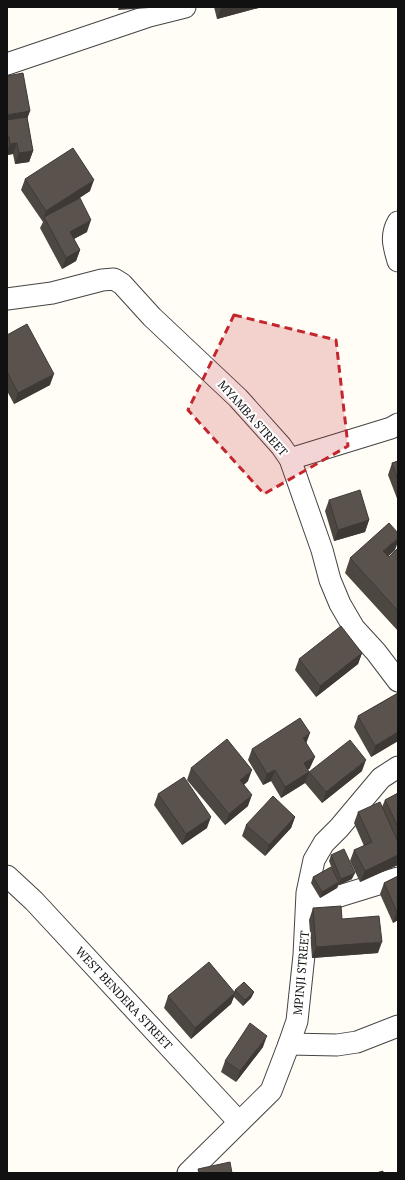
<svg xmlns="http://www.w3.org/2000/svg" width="405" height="1180" font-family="'PT Serif',serif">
	<rect width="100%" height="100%" fill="#fffdf5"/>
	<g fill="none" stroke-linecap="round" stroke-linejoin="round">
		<defs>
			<g id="minor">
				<polyline points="7,64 149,16 185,7"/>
				<path d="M398 222C390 236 394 247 398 261"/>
				<polyline points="7,299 52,293 102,280 114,279 122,284 152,317 238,398 281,446 290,459 322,550 330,580 340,604 354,628 376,652 398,681"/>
				<polyline points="290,459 391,428 398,424"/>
				<polyline points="7,876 34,901 239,1122"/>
				<polyline points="307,906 398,878"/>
				<polyline points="289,1044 337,1045 357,1042 398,1026"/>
				<polyline points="188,1173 271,1091 289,1044 297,1021 304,955 307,893 314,860 324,843 339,828 381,778 398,767"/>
			</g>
		</defs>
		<use href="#minor" stroke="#444" stroke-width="23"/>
		<use href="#minor" stroke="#fff" stroke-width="21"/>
	</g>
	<g fill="#4d4742">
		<polygon points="214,7 262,7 217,19"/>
		<polygon points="7,76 30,111 27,118 33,151 29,162 15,164 13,154 7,155"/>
		<polygon points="25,179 90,191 72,203 87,232 74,239 80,250 76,261 62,269 40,228 43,222 21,190"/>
		<polygon points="7,335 50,385 14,404 7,391"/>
		<polygon points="398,461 398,501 388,475 392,463"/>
		<polygon points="329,500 369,520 365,532 334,541 325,511"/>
		<polygon points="398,548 398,631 345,573 350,558 395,550 388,556 389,557"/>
		<polygon points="362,653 358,664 316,697 295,670 299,659"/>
		<polygon points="398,693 398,741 371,757 354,727 358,716"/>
		<polygon points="306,743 310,768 308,770 309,772 362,771 322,803 305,783 281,798 271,781 263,785 248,760 252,749"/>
		<polygon points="191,768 248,781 244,785 248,806 225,825 187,780"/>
		<polygon points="398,793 398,865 360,882 350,861 354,850 364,846 354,823 358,812 382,807 385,800"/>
		<polygon points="158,794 207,828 182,845 154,805"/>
		<polygon points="295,817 291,828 265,856 242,836 246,825"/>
		<polygon points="331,855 352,879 339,885 339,884 337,888 320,898 311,883 313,877 334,874 329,861"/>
		<polygon points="398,876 398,920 393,923 380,894 384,883"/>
		<polygon points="313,908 342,919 378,953 312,958 309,920"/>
		<polygon points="235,990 254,992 251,998 243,1006 234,997 231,1004 191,1039 164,1008 168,996 234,992"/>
		<polygon points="263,1047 236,1082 221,1072 225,1061"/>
	</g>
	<g fill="#3f3936">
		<polygon points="119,7 149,7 149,8 118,10"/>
		<polygon points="225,7 262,7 217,19 221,8"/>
		<polygon points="30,111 26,122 7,126 7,115"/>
		<polygon points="17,143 13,154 7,155 7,152 10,144"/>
		<polygon points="33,151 29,162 15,164 19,153"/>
		<polygon points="94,180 90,191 46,220 44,217 42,222 46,211"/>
		<polygon points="91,220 87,232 66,243 70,232"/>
		<polygon points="80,250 76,261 62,269 66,258"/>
		<polygon points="54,374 50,385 14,404 18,393"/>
		<polygon points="369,520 365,532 334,541 338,530"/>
		<polygon points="398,538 398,542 395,550 378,566 383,551"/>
		<polygon points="362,653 358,664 316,697 320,686"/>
		<polygon points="398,732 398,741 371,757 375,746"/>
		<polygon points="310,733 306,744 303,738"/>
		<polygon points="315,757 310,768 300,775 304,763"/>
		<polygon points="366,760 362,771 322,803 326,792"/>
		<polygon points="252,770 248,781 236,791 240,780"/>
		<polygon points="275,770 271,781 263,785 267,774"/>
		<polygon points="309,772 305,783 281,798 285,787"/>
		<polygon points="252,795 248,806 225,825 229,814"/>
		<polygon points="211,817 207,828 182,845 186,834"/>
		<polygon points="295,817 291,828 265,856 269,845"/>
		<polygon points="398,855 398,865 360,882 365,871"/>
		<polygon points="355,873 352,879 339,885 341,879"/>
		<polygon points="339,882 337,888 320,898 322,892"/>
		<polygon points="398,911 398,920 393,923 397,912"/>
		<polygon points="382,942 378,953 312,958 316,947"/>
		<polygon points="254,992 251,998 243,1006 245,1000"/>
		<polygon points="235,993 231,1004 191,1039 195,1028"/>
		<polygon points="267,1036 263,1047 236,1082 240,1071"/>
	</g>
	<g fill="#5a524d" stroke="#3f3936">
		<polygon points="23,73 30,111 7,115 7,76"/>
		<polygon points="27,117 33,151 19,153 17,143 10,144 9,137 7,138 7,120"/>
		<polygon points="73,148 94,180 46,211 25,179"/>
		<polygon points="80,198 91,220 70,232 80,250 66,258 44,217"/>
		<polygon points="27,324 54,374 18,393 7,372 7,335"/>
		<polygon points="398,461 398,480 392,463"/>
		<polygon points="360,490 369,520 338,530 329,500"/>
		<polygon points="389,523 398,533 398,538 383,551 389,557 398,548 398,611 350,558"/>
		<polygon points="341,626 362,653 320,686 299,659"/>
		<polygon points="398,693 398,732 375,746 358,716"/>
		<polygon points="300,718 310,733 303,738 315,757 304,763 309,772 285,787 275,770 267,774 252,749"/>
		<polygon points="227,739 252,770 240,780 252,795 229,814 191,768"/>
		<polygon points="350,740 366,760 326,792 309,772"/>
		<polygon points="184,777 211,817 186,834 158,794"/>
		<polygon points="398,793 398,827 385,800"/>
		<polygon points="273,796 295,817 269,845 246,825"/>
		<polygon points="380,802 398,842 398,855 365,871 354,850 372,842 358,812"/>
		<polygon points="344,849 355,873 341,879 331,855"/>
		<polygon points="331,867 339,882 322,892 313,877"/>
		<polygon points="398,876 398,911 397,912 384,883"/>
		<polygon points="341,906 342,919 379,916 382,942 316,947 313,908"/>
		<polygon points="209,962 235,993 195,1028 168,996"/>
		<polygon points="244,982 254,992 245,1000 235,990"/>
		<polygon points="250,1023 267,1036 240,1071 225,1061"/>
		<polygon points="230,1162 232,1173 199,1173 198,1169"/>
		<polygon points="383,1171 383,1173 376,1173"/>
	</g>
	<path fill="#c4262e" fill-opacity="0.2" stroke="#c4262e" stroke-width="3" stroke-dasharray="8 5" stroke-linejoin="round" d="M234 315 336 340 348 446 264 494 188 410Z"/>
	<g text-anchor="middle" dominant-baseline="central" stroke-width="4" stroke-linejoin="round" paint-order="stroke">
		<g font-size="12" fill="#111" stroke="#fff">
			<text transform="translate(253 418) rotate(48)">MYAMBA STREET</text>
			<text transform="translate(301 973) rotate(-85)">MPINJI STREET</text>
			<text transform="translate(124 998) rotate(47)">WEST BENDERA STREET</text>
		</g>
	</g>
	<rect width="405" height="1180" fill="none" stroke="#111111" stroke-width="16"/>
</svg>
